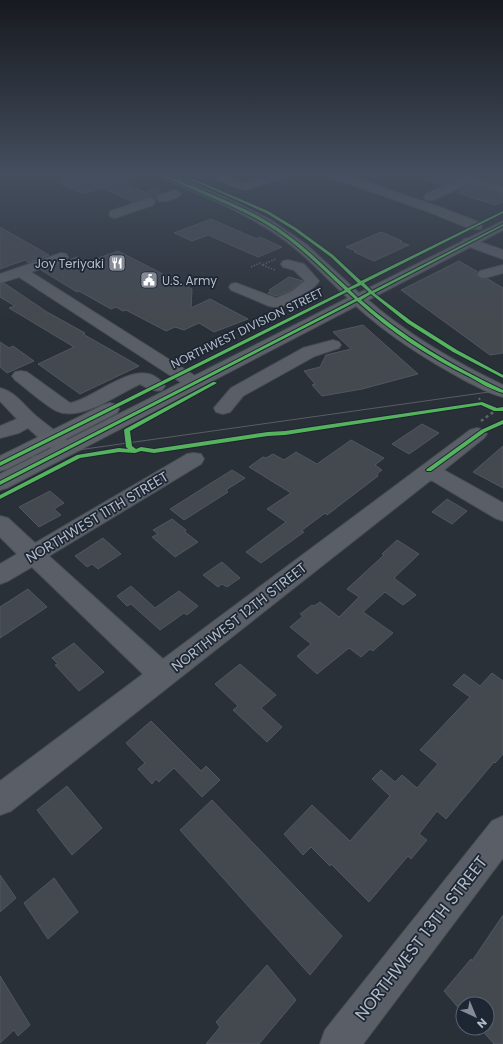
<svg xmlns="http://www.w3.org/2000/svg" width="503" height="1044" font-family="Poppins,sans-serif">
	<rect width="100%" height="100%" fill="#2a3038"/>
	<polygon fill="#273a3e" points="302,318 303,319 236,353 207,371 206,367"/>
	<g fill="#444950" stroke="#52575f">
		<polygon points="74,175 133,175 133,178 122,182 156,197 156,198 149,197 133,202 102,188 83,194 57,182 76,176"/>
		<polygon points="421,175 451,175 456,179 442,185 420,178"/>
		<polygon points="476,175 503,175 503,184"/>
		<polygon points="470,185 503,194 503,202 495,205 457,193 461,191 458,190"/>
		<polygon points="211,219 257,239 260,237 282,247 258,257 208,235 192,241 174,233"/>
		<polygon points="0,227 49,255 29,263 25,260 0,269"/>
		<polygon points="381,232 402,241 400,242 409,245 374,261 354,252 356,251 346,247"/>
		<polygon points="118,251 192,289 191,308 210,299 248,319 214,332 199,323 184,330 175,327 166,331 126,310 123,311 116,307 111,309 79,291 77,292 41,270 77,257 87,262"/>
		<polygon points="459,261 478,272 477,275 480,278 488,279 503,288 503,353 490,355 401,290"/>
		<polygon points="289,277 303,281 290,291 276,296 268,293 271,291 269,290"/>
		<polygon points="4,283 47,312 85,333 83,334 139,366 80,394 38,364 74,347 9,308 15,306 0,297 0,284"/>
		<polygon points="363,325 418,374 362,389 322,396 312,385 315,384 304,371 320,367 326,355 351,349 333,332"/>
		<polygon points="0,342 9,348 13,346 34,361 7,373 0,367"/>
		<polygon points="422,424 439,433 409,454 392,444"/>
		<polygon points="351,440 384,458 375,465 382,470 377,474 378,476 327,515 325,513 301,531 304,532 261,563 246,552 286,522 267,509 291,493 249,467 263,457 266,458 273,454 284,460 296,452 317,464"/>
		<polygon points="503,446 503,488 473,472"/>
		<polygon points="232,470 245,478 226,490 228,492 184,520 170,509"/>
		<polygon points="50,491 64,503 54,509 61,515 39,527 19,507"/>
		<polygon points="447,499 467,511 452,524 432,512"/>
		<polygon points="172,519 186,530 185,532 198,542 175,557 152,537 158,534 153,530"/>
		<polygon points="103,538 121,554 98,569 92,564 87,567 75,556"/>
		<polygon points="397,540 419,554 394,578 416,595 403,605 385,592 363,612 393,633 373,651 370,649 361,657 349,648 317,674 297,656 311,644 290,627 303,616 300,614 312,605 314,606 320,602 339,617 359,597 347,589 384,555 382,554"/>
		<polygon points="222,562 240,578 227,587 222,584 218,587 203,575"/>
		<polygon points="131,586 155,608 179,591 198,606 187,615 184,613 160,630 131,604 127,606 117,596"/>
		<polygon points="28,589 47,607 0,638 0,607"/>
		<polygon points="74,643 104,672 79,691 55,665 58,664 52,658"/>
		<polygon points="240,664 276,695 261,708 282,727 267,742 233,710 238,706 215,684"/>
		<polygon points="492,673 503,681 503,754 495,763 494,762 446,819 437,811 419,834 427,840 411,859 408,856 369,902 331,864 330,866 311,847 303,855 284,834 312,805 350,841 390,796 372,779 381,770 395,782 402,775 417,788 438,764 420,750 470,697 453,685 464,674 480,686"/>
		<polygon points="151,721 201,771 206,766 220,780 202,797 174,768 159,782 156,779 152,784 138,769 145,763 126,743"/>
		<polygon points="67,786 102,828 72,855 37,810"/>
		<polygon points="212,800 342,936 310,975 180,830"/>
		<polygon points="0,875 16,898 0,912"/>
		<polygon points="54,878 78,912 48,939 24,903"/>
		<polygon points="503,915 503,1044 494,1044 480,1028 487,1028 487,1004 463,1004 463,1013 444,991 471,959 472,961"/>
		<polygon points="267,965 296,1000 259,1044 206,1044 220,1027 216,1022"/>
		<polygon points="0,976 30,1025 18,1036 14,1030 0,1043"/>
	</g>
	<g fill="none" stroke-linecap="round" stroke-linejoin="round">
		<polyline stroke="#3f454e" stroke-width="12" stroke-dasharray="12 6" stroke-linecap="butt" points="133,202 162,192"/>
		<defs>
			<g id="minor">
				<polygon points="209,175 225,175 245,183 269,175 286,175 285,177 246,190 234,187"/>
				<polygon points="329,175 346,175 437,206 481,223 482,226 481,229 471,229 429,212 330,177"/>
				<polygon points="452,175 470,175 503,186 503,193 470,183 434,200 426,200 424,197 426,194 459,179"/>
				<path d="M175 190 179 192 181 194C177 199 165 202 159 201L157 198 159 195Z"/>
				<polygon points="149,198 153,199 155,202 153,205 115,218 111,217 109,214 111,211"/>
				<polygon points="469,238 503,250 503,259 464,245 462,242 464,239"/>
				<polygon points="61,253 66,254 68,257 66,260 31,272 200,379 203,383 200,387 194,388 188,387 19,277 0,283 0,274"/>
				<path d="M288 260 304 264 319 281C315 289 306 291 300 296 292 304 281 309 269 306L231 290 229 287 231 284 236 283 276 298 291 292 305 281 294 270 283 267 281 264 283 261Z"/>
				<polygon points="503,265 503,273 485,278 480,277 478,274 480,271"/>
				<polygon points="333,340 339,342 341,345 339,348 315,356 243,396 230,412 223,414 216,412 214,408 231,388 303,348"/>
				<path d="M21 371 27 372 70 403C98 398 141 351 165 386L162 390C152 392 148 388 140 384 118 394 81 422 57 411 46 406 26 388 15 380L12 376 15 372Z"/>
				<path d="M0 388C16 392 24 406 36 416 48 426 61 435 73 445L76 449 73 453C56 458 40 438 28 428L19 433 0 438V426L17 419 0 401Z"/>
				<polygon points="477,428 484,430 487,434 484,438 444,470 503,503 503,521 495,518 431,480 11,811 0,815 0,781 143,674 32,567 8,581 0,584 0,564 17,554 0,537 0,516 8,518 35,543 187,454 194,453 201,454 204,459 201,464 49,556 163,659 470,430"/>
				<polygon points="503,816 503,858 363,1044 320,1044 325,1030 492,821"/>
			</g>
			<g id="major">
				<path d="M157 175H173L227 198 271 220 307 245 359 293 503 221V230L368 300C408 335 455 362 503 385V397C490 394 478 387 466 381 427 360 389 336 356 306L7 488 0 490V474L348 298C324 276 302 251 274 233 238 209 198 194 158 177Z"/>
				<polygon points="110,403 117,405 119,409 117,413 7,469 0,471 0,456 103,405"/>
			</g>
		</defs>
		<use href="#minor" stroke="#484c53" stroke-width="2"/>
		<use href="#major" stroke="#484c55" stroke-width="2"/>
		<g stroke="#5d636a" stroke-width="1.5" stroke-dasharray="1.5 1.5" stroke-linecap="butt">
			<polyline points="251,267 260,263 262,265"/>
			<polyline points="275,270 262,265 276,259"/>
		</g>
		<g stroke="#5d636a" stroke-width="2" stroke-dasharray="2 2" stroke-linecap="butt">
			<polyline points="262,319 268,316"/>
			<polyline points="479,398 482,403"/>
		</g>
		<polyline stroke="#5d636a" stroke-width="2.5" stroke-dasharray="3 3" stroke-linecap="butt" points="481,421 496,410"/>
		<use href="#minor" fill="#5a5e66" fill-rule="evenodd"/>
		<use href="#major" fill="#5c6168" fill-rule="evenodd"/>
		<polyline stroke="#595d64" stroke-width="1" points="0,461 503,390"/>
		<defs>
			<g id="cycleway">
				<path d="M161 175H166C205 192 246 206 281 230 306 247 326 268 348 288L358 283 331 257 294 230 266 213 180 175H184L268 211 296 228 333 255 361 281 503 211V213L364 283 372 291 503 224V226L374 293 411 321 457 350 503 375V378L453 352 407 323 371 294 361 300C403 337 452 366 503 390V393C492 390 480 383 470 377 429 357 391 332 357 301L0 485V481L355 299 347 292 0 466V462L345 290C319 266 295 241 264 223 231 204 195 192 161 175ZM361 285 369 292 358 298 350 290Z"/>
				<polygon points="213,382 215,382 217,383 130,431 132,446 136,449 141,447 154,449 268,432 285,431 482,402 497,408 503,407 503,411 494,411 481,405 285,435 268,436 154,453 141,451 135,453 119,452 80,458 0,499 0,495 77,455 119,448 128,449 126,447 124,430 125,429"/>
				<polygon points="503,420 503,424 485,432 431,471 427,471 426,470 427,469 481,430"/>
			</g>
		</defs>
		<use href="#cycleway" stroke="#1d2633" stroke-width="2"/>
		<use href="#cycleway" fill="#56b35d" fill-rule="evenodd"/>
	</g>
	<linearGradient id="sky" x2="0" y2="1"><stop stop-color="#171a1f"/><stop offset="0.54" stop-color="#444e5e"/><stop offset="1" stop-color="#444e5e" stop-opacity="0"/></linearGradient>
	<rect width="503" height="322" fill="url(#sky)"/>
	<defs>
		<symbol id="restaurant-square" viewBox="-11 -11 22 22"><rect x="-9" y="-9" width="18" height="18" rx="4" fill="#848b96" stroke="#1d2633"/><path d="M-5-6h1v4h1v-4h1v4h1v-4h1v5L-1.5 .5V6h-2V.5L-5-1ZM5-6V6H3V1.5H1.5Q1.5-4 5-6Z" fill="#fff"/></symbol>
		<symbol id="civic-square" viewBox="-11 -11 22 22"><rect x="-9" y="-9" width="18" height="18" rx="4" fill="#848b96" stroke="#1d2633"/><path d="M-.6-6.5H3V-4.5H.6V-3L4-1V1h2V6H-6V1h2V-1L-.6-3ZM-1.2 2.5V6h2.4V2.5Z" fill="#fff"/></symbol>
	</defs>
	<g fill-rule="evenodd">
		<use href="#restaurant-square" x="107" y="253" width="20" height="20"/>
		<use href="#civic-square" x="139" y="270" width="20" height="20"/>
	</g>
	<g text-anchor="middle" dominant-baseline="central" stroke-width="3.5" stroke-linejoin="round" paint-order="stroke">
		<g font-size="12" fill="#b4bcc9" stroke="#1d2633" text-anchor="end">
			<text x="104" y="263">Joy Teriyaki</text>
			<text x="162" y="280" text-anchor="start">U.S. Army</text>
		</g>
		<g font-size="12" fill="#b4bcc9" stroke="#1d2633">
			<text transform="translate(247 328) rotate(-26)">NORTHWEST DIVISION STREET</text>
		</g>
		<g font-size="14" fill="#b4bcc9" stroke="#1d2633">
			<text transform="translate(97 517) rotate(-31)">NORTHWEST 11TH STREET</text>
			<text transform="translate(239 617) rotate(-38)">NORTHWEST 12TH STREET</text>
		</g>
		<g font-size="17" fill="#b4bcc9" stroke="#1d2633">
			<text transform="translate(421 938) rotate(-52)">NORTHWEST 13TH STREET</text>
		</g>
	</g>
	<g transform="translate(475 1016) rotate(136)"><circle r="19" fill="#1d2633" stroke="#59626f"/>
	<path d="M0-3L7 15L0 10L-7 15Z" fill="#848b96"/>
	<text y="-6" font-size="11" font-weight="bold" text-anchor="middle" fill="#b4bcc9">N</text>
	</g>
</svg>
